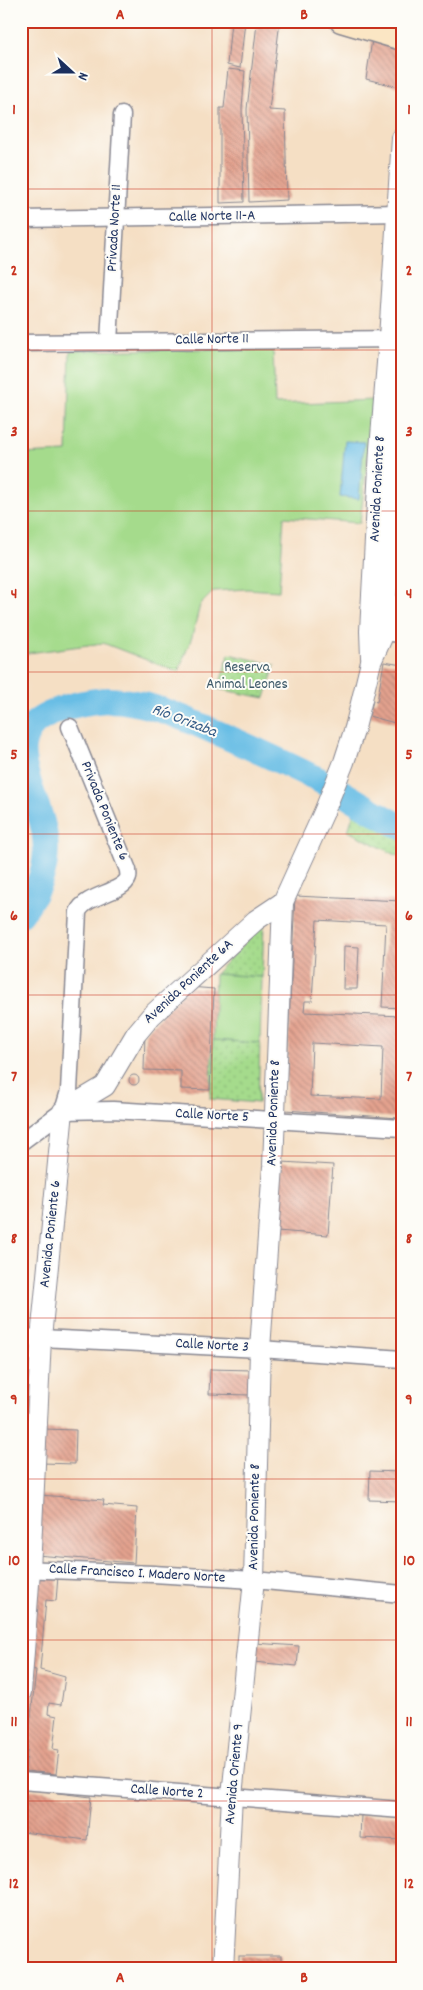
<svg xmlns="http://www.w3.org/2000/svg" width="423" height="1990" font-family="Dekko,sans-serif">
	<defs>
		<pattern id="park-dots" width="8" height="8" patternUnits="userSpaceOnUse" patternTransform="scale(1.25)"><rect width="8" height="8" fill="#a5db8c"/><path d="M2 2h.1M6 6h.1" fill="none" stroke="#8dbc7b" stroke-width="1.8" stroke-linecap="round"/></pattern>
		<pattern id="building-back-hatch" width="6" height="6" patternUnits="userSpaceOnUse" patternTransform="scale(1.25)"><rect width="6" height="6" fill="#e4a28e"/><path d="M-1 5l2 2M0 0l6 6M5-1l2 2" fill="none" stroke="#b88477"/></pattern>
	</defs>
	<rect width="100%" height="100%" fill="#fdfcf7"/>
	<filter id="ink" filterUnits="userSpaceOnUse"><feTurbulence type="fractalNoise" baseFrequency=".02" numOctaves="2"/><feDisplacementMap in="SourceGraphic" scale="10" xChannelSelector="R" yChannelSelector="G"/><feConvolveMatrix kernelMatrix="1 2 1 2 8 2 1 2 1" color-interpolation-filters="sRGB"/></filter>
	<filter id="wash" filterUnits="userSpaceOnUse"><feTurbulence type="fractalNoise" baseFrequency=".0096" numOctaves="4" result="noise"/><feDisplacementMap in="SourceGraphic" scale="20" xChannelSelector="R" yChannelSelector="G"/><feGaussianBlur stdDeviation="1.12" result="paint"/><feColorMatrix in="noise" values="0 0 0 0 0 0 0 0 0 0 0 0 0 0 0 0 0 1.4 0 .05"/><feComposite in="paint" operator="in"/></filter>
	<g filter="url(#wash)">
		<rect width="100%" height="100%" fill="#f5dfc4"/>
		<g fill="url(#park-dots)" stroke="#608575">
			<polygon points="229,654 275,665 265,698 218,689"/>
			<polygon points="368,811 402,843 402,858 348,831 354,812"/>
			<polygon points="264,923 262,977 215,974"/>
			<polygon points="213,1040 260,1043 258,1103 210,1099"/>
		</g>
		<g fill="#a5db8c" stroke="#608575">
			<polygon points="273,348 275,404 374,400 360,523 284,517 279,591 247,589 214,591 200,605 192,637 178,672 103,643 21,654 21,454 67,452 70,351"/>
			<polygon points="215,974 262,977 260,1043 213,1040"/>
		</g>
		<polygon fill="#68bde5" stroke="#4276a2" points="345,441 364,442 359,499 340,497"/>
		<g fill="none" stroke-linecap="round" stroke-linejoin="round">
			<path stroke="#68bde5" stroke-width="26" d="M21 914C45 881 53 852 39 812 35 801 31 791 28 780 25 770 21 757 23 746 26 726 39 718 57 711 73 704 91 701 108 700 143 700 182 717 213 731 250 747 287 764 323 782 349 796 374 813 402 827"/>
		</g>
		<g id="blocks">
			<g fill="url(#building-back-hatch)" fill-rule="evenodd">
				<polygon points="231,21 245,21 240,68 227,65"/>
				<polygon points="252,21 280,21 269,110 285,111 287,200 249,202 247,109 257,23"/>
				<polygon points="372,40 396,47 401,53 399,87 366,79"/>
				<polygon points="228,69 245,71 242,108 244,202 220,203 220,108 224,108"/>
				<polygon points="384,662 402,665 402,725 369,716 373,701 377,702"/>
				<path d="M295 896 402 901V1008L382 1007 386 924 317 920 312 1001H305L304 1012 402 1016 399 1118 285 1110ZM312 1043 383 1047 381 1099 310 1096Z"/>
				<polygon points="344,946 359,947 357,989 343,989"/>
				<polygon points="189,987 214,989 210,1090 181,1089 181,1071 144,1070 145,1033"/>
				<circle cx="134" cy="1080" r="5"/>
				<polygon points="282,1162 333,1165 328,1235 277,1231"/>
				<polygon points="210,1369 252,1370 251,1395 209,1394"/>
				<polygon points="21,1410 31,1411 29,1445 21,1445"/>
				<polygon points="43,1429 76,1430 75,1464 42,1463"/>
				<polygon points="370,1471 402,1472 402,1501 369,1500"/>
				<polygon points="21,1495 28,1495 21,1553"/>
				<polygon points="40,1495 104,1500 103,1505 137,1508 134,1563 36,1555"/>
				<polygon points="37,1575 58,1576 56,1601 46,1600 40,1670 65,1677 61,1705 49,1703 48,1714 57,1716 53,1749 59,1750 56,1774 25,1771 36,1670 26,1668"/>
				<polygon points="254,1643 299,1646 297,1666 253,1662"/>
				<polygon points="25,1789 91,1797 87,1840 22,1832"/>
				<polygon points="361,1815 402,1816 402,1840 360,1838"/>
				<rect x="239" y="1956" width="42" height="13"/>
			</g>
		</g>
	</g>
	<g filter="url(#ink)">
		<use href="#blocks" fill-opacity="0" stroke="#888791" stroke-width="1"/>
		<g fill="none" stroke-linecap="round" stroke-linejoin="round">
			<defs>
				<g id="minor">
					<polyline points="21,219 402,213"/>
					<polyline points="109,342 122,115"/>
					<polyline points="21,343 402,339"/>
					<polyline points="372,631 402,634"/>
					<path d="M63 1111 69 1091 78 912C86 894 123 893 128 878 129 876 128 873 128 870L70 727"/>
					<polyline points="21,1142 63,1111 113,1110 402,1128"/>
					<polyline points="21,1337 260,1349 402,1359"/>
					<polyline points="21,1569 153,1574 254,1580 402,1594"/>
					<polyline points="21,1781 402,1810"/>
				</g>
				<g id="tertiary">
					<polyline points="371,657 370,631 380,449 389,338 402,138"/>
					<polyline points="21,1692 30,1570 41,1338 63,1111 105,1086 136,1034 151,1016 256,920 283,902"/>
					<polyline points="223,1969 232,1796 254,1580 260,1349 273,1166 283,902 324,812 344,762 355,728 371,662 384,633 402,360"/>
				</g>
				<polyline id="secondary" points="341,21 402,39"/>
			</defs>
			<use href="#minor" stroke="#888791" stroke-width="19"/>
			<use href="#tertiary" stroke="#888791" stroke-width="22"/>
			<use href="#secondary" stroke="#888791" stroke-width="25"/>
			<use href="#minor" stroke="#fff" stroke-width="16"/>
			<use href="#tertiary" stroke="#fff" stroke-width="20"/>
			<use href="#secondary" stroke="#fbe6c4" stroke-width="22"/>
		</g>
	</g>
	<path fill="none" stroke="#c8321e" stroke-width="1" stroke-opacity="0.55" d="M212 21V1969M21 189H402M21 350H402M21 511H402M21 672H402M21 834H402M21 995H402M21 1156H402M21 1318H402M21 1479H402M21 1640H402M21 1801H402"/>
	<g text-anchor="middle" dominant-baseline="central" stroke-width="4" stroke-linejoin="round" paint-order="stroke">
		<g font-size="15" fill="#1b2f5e" stroke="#fdfcf7">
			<text transform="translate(212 217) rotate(-1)">Calle Norte 11-A</text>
			<text transform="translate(115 228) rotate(-87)">Privada Norte 11</text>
			<text transform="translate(212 340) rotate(-1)">Calle Norte 11</text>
			<text transform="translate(378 489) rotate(-87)">Avenida Poniente 8</text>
			<text transform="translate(104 811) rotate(68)">Privada Poniente 6</text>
			<text transform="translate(189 982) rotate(-43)">Avenida Poniente 6A</text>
			<text transform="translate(274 1113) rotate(-88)">Avenida Poniente 8</text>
			<text transform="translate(212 1116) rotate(3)">Calle Norte 5</text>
			<text transform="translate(51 1234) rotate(-84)">Avenida Poniente 6</text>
			<text transform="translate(212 1346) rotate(3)">Calle Norte 3</text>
			<text transform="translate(255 1517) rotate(-89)">Avenida Poniente 8</text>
			<text transform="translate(137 1574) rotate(3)">Calle Francisco I. Madero Norte</text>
			<text transform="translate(235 1774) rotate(-85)">Avenida Oriente 9</text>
			<text transform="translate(167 1792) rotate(4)">Calle Norte 2</text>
		</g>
		<g font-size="15" fill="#3e5a6a" stroke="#fdfcf7">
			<text x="247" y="668">Reserva<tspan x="247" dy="17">Animal Leones</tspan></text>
		</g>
		<g font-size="16" font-style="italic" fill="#325a86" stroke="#fdfcf7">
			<text transform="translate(184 721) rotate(21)">Río Orizaba</text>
		</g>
	</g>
	<rect width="423" height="1990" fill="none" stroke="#fdfcf7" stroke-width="55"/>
	<g transform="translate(72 72) rotate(111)" stroke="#fdfcf7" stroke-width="4" paint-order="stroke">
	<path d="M0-4L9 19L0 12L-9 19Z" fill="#1b2f5e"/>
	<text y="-8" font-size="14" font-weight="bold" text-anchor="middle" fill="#1b2f5e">N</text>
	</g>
	<rect x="28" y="28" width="368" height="1934" fill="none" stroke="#c8321e" stroke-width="2"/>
	<g font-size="16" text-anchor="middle" font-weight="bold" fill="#c8321e">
		<text x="120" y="19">A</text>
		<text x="304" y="19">B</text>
		<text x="14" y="114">1</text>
		<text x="409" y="114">1</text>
		<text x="14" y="275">2</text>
		<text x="409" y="275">2</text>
		<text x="14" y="436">3</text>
		<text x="409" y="436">3</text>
		<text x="14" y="598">4</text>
		<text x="409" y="598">4</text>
		<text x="14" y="759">5</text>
		<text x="409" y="759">5</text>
		<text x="14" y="920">6</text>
		<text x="409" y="920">6</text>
		<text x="14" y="1081">7</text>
		<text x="409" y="1081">7</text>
		<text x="14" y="1243">8</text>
		<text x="409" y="1243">8</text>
		<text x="14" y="1404">9</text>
		<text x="409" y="1404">9</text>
		<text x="14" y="1565">10</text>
		<text x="409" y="1565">10</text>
		<text x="14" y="1726">11</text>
		<text x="409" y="1726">11</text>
		<text x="14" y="1888">12</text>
		<text x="409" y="1888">12</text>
		<text x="120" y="1982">A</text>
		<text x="304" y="1982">B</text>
	</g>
</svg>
